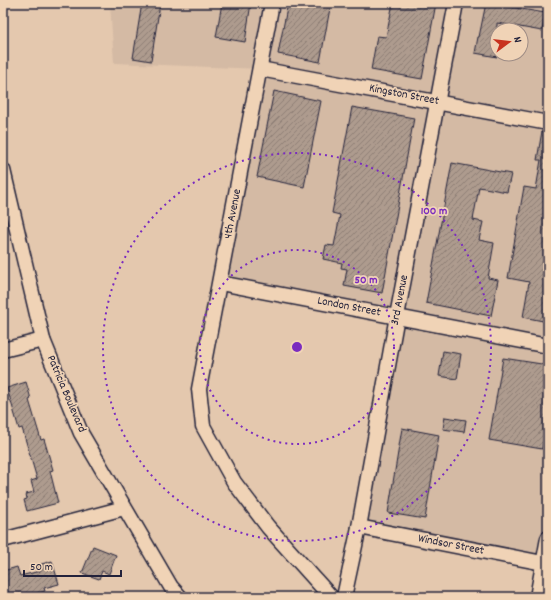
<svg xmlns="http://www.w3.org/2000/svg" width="551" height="600" font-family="Dekko,sans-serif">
	<defs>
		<pattern id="building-hatch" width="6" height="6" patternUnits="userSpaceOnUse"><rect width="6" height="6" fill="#ae9b8e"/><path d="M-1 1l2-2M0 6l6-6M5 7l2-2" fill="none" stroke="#8d7e75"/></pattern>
	</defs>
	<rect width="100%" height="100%" fill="#e4c8ae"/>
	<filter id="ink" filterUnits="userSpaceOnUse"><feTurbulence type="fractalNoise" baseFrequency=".025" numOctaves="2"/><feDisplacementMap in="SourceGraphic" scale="8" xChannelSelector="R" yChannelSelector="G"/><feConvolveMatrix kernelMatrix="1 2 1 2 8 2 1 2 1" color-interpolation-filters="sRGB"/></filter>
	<g filter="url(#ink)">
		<path fill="#d4baa4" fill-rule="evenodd" d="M110 3H548V563L381 535 363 516 401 322 260 299 222 269 260 69 114 63ZM497 30H521V54H497Z"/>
		<g fill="url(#building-hatch)" stroke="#22223b">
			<polygon points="142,3 160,4 151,61 133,58"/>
			<polygon points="222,3 251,3 245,42 216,37"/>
			<polygon points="288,3 331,3 320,62 278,54"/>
			<polygon points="393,3 436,3 422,79 371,70 377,36 386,37"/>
			<polygon points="486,3 545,13 542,31 497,23 497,57 475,53 478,37 479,37"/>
			<polygon points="274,91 321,101 304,187 257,177"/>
			<polygon points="352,107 414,118 382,293 344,286 347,269 341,268 342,263 323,259 326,245 334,246 340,215 332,213"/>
			<polygon points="542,131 548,131 548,322 523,317 529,282 508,278 524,187 536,189 541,160 537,160"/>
			<polygon points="452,163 511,174 507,192 479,187 473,220 483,222 479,240 494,243 488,278 498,280 491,316 426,303"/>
			<polygon points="443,351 461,354 457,379 439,376"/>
			<polygon points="503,358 548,365 548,416 542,449 489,440"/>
			<polygon points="26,382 31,399 29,400 41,440 44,439 53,470 50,471 58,503 27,511 24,500 27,499 26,494 34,492 31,481 37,479 22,428 19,429 7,388"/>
			<polygon points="445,417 466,420 464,432 443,429"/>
			<polygon points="402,428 439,435 425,519 388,513"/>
			<polygon points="93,546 116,555 109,574 102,571 99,579 82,573"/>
			<polygon points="52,561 59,584 44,588 45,591 23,597 3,597 3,571 17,567 20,576 40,571 38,565"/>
		</g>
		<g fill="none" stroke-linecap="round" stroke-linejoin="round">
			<defs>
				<g id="street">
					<polyline points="272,3 199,389 203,426 234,482 268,527 331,597"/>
					<polyline points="260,69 548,123"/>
					<polyline points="3,170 43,340 81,433 171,587 180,597"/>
					<polyline points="220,283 548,346"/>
					<polyline points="3,350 43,340"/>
					<polyline points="359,527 543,563"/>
					<polyline points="3,540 124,508"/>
					<polyline points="344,597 359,527 397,316 456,3"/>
					<polyline points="537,597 548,538"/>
				</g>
			</defs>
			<use href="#street" stroke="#22223b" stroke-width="17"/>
			<use href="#street" stroke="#f0d3b6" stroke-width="14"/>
		</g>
	</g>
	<g fill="none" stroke="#7b2cbf" stroke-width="2" stroke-dasharray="2 4">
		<circle cx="297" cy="347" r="97"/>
		<circle cx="297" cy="347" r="194"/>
	</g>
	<g text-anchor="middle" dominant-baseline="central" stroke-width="3.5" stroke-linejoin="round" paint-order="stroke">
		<g font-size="12" fill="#22223b" stroke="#f0d3b6">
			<text transform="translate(404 95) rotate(11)">Kingston Street</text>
			<text transform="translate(233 214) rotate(-79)">4th Avenue</text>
			<text transform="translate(400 300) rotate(-79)">3rd Avenue</text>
			<text transform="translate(349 307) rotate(11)">London Street</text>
			<text transform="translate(66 394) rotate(67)">Patricia Boulevard</text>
			<text transform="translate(451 545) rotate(11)">Windsor Street</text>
		</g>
	</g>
	<circle cx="297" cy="347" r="6" fill="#7b2cbf" stroke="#f0d3b6" stroke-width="2"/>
	<g font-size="12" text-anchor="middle" font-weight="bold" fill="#7b2cbf" stroke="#f0d3b6" stroke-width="3.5" stroke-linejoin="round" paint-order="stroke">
		<text x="434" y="214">100 m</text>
		<text x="366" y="283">50 m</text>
	</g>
	<rect width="551" height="600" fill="none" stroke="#f0d3b6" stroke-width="16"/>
	<rect x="8" y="8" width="535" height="584" fill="none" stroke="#22223b" stroke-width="1.5" filter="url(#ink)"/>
	<g transform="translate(509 42) rotate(75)"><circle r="19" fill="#f0d3b6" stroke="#9e8c85"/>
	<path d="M0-3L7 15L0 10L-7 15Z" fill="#c8321e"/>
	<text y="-6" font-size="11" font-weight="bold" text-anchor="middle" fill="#22223b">N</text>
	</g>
	<path d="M24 570v6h97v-6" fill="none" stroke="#22223b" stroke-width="2"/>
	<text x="30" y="570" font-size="12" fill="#22223b" stroke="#f0d3b6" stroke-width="3" paint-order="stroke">50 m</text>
</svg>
